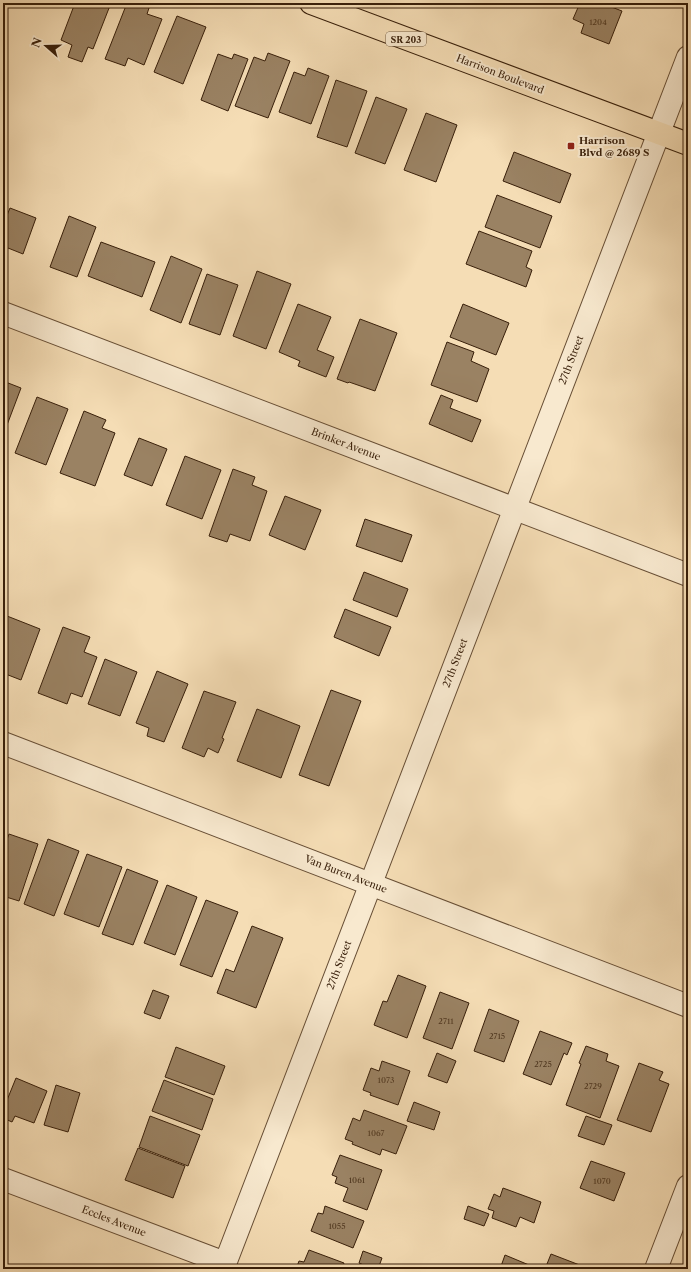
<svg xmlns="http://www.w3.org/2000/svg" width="691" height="1272" font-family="'Libre Caslon Text',serif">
	<rect width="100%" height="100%" fill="#f5ddb5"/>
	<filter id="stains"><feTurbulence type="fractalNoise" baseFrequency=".005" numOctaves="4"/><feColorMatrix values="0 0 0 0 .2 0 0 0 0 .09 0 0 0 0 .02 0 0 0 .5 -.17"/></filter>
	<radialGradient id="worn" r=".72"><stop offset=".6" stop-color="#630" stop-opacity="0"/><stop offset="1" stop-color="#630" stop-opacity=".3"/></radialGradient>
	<g fill="#9a8263" stroke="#381f0a">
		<polygon points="75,3 111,3 93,49 88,47 82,62 68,57 72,45 61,40"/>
		<polygon points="127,3 135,3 149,8 147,14 162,19 144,65 128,58 125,66 105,59"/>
		<polygon points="580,3 601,3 622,11 609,44 581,33 584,24 573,19"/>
		<polygon points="177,16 206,27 183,84 154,72"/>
		<polygon points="268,53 290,61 268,118 235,106 254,57 265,61"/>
		<polygon points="218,54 232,59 234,54 248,59 228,111 201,100"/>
		<polygon points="308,68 329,76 311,124 279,112 294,72 305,76"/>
		<polygon points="336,80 367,91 347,147 317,137"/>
		<polygon points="376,97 407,109 385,164 355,153"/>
		<polygon points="426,113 457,125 436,182 404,170"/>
		<polygon points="514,152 571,174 560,203 503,181"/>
		<polygon points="497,195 552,216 540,248 485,227"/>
		<polygon points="10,208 36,218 23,254 3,246 3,225"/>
		<polygon points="69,216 96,227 77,277 50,267"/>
		<polygon points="479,231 532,251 526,267 532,270 526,287 466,264"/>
		<polygon points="101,242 155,262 142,297 88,276"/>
		<polygon points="171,256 202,269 181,323 150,310"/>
		<polygon points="257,271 291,284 266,349 233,336"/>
		<polygon points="207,274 238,285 220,335 189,324"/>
		<polygon points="298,304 331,317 317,350 334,357 326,377 298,366 300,361 279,352"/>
		<polygon points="463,304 509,323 496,355 450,337"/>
		<polygon points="360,319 397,333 375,391 349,382 348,383 337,379"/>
		<polygon points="447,342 474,352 471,361 489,369 477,402 431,385"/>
		<polygon points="3,381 21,388 4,433 3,432"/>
		<polygon points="441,395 453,400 450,408 481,420 472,442 429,424"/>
		<polygon points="37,397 68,409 46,465 15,453"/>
		<polygon points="84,411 106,420 102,428 115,433 95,486 60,473"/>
		<polygon points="139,438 167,449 152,486 124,475"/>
		<polygon points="185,456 221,470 202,519 166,505"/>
		<polygon points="233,469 255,477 252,485 267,491 250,541 230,534 227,542 209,536"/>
		<polygon points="285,496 321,510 305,550 269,535"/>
		<polygon points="365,519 412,535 402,562 356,546"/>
		<polygon points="364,572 408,589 397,617 353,600"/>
		<polygon points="345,609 391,627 379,656 334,637"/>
		<polygon points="7,616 40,629 21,680 3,673 3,626"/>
		<polygon points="63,627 90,637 84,652 97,657 82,697 71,693 67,704 38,693"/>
		<polygon points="105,659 137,672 120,716 88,704"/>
		<polygon points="157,671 188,684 164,742 147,736 149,728 136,723"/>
		<polygon points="331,690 361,701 329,786 299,775"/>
		<polygon points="204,691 236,702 222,738 224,739 218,753 208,748 204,757 182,748"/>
		<polygon points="257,709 300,726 281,778 237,761"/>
		<polygon points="9,834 38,844 19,901 3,896 3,851"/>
		<polygon points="48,839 79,851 54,916 24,904"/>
		<polygon points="87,854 122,867 99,927 64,914"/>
		<polygon points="127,869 158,881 133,945 102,934"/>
		<polygon points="167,885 197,897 175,955 144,943"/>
		<polygon points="206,900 238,912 212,977 180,965"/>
		<polygon points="252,926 283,938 256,1008 217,993 226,969 234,972"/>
		<polygon points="398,975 426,986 407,1038 374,1025 383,1001 387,1002"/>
		<polygon points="153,990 169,996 160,1019 144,1013"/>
		<polygon points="440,992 469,1003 452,1049 423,1038"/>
		<polygon points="489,1009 519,1021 504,1062 474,1051"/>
		<polygon points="540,1031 572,1043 567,1055 564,1053 551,1085 523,1074"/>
		<polygon points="586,1046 608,1054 606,1061 619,1066 600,1118 566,1105 581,1064 579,1063"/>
		<polygon points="176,1047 225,1066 214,1095 165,1077"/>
		<polygon points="437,1053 456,1061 447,1083 428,1076"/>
		<polygon points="382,1061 410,1071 398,1105 370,1095 371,1093 363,1090 371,1068 379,1071"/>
		<polygon points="639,1063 663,1072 659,1080 669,1084 651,1132 617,1120"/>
		<polygon points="16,1078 47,1091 34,1123 15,1116 12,1122 3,1118 3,1110"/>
		<polygon points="164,1080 213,1099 202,1130 152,1111"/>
		<polygon points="56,1085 80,1093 68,1132 44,1125"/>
		<polygon points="414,1102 440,1112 434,1130 407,1121"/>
		<polygon points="364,1110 407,1126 396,1154 382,1149 380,1155 352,1144 353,1142 345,1139 353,1118 360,1121"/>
		<polygon points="150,1116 200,1135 188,1166 139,1147"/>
		<polygon points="586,1116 612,1125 604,1145 578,1136"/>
		<polygon points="138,1148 185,1166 173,1198 125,1180"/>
		<polygon points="340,1155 382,1170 367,1210 343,1201 348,1188 335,1183 337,1177 332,1175"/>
		<polygon points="591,1161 625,1173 614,1201 580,1188"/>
		<polygon points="503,1188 541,1202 534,1223 520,1217 516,1227 492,1218 494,1211 488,1209 494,1194 500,1197"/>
		<polygon points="325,1206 364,1221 353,1248 311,1231 318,1213 323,1214"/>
		<polygon points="468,1206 489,1214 484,1226 464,1219"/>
		<polygon points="309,1250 344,1263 342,1269 296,1269 299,1261 304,1262"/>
		<polygon points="363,1251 382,1258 378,1269 373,1269 359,1263"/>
		<polygon points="551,1254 590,1269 545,1269"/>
		<polygon points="505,1255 529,1265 528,1269 500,1269"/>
	</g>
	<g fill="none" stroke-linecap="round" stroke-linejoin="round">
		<defs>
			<g id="minor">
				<polyline points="3,313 688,575"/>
				<polyline points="3,743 688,1006"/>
				<polyline points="3,1179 225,1263"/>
				<polyline points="223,1269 688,57"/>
				<polyline points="656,1269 688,1186"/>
			</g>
			<polyline id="major" points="311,3 688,144"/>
		</defs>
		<use href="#minor" stroke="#674e35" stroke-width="24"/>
		<use href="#major" stroke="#381f0a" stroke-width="24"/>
		<use href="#minor" stroke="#f8e9cf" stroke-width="22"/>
		<use href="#major" stroke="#f5ddb5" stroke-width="22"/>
	</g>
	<rect fill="#8f2418" stroke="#f8e9cf" stroke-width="1.5" x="567" y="142" width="8" height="8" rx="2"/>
	<g text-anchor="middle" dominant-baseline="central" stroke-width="4" stroke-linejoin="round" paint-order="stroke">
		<g font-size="8" fill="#503820">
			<text x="598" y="22">1204</text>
			<text x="446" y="1021">2711</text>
			<text x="497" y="1036">2715</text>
			<text x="543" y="1064">2725</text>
			<text x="386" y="1080">1073</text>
			<text x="593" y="1086">2729</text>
			<text x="376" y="1133">1067</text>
			<text x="357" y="1180">1061</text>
			<text x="602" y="1181">1070</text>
			<text x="337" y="1226">1055</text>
		</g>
		<rect fill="#f8e9cf" stroke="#725c45" stroke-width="1" x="386" y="32" width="40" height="14" rx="3"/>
		<g font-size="9" font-weight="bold" fill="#381f0a">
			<text x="406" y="39">SR 203</text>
		</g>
		<g font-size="10" fill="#381f0a" stroke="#f8e9cf">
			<text transform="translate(500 74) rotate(21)">Harrison Boulevard</text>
			<text transform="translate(571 360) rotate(-69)">27th Street</text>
			<text transform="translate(346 444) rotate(21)">Brinker Avenue</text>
			<text transform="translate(455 663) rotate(-69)">27th Street</text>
			<text transform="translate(346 874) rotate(21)">Van Buren Avenue</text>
			<text transform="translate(339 965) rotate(-69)">27th Street</text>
			<text transform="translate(114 1221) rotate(21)">Eccles Avenue</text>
		</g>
		<g font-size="10" font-weight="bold" fill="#381f0a" stroke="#f8e9cf" text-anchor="start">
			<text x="579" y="140">Harrison<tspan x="579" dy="12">Blvd @ 2689 S</tspan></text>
		</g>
	</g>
	<rect width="691" height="1272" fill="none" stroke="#f5ddb5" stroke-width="16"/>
	<rect x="4" y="4" width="683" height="1264" fill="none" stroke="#381f0a" stroke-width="2"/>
	<rect x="8" y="8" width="675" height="1256" fill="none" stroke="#381f0a"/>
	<g transform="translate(46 46) rotate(290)" stroke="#f8e9cf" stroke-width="3" paint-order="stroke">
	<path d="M0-3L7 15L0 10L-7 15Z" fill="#381f0a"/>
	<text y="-6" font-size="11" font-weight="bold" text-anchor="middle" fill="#381f0a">N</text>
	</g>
	<rect width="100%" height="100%" filter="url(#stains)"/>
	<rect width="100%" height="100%" fill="url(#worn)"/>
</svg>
